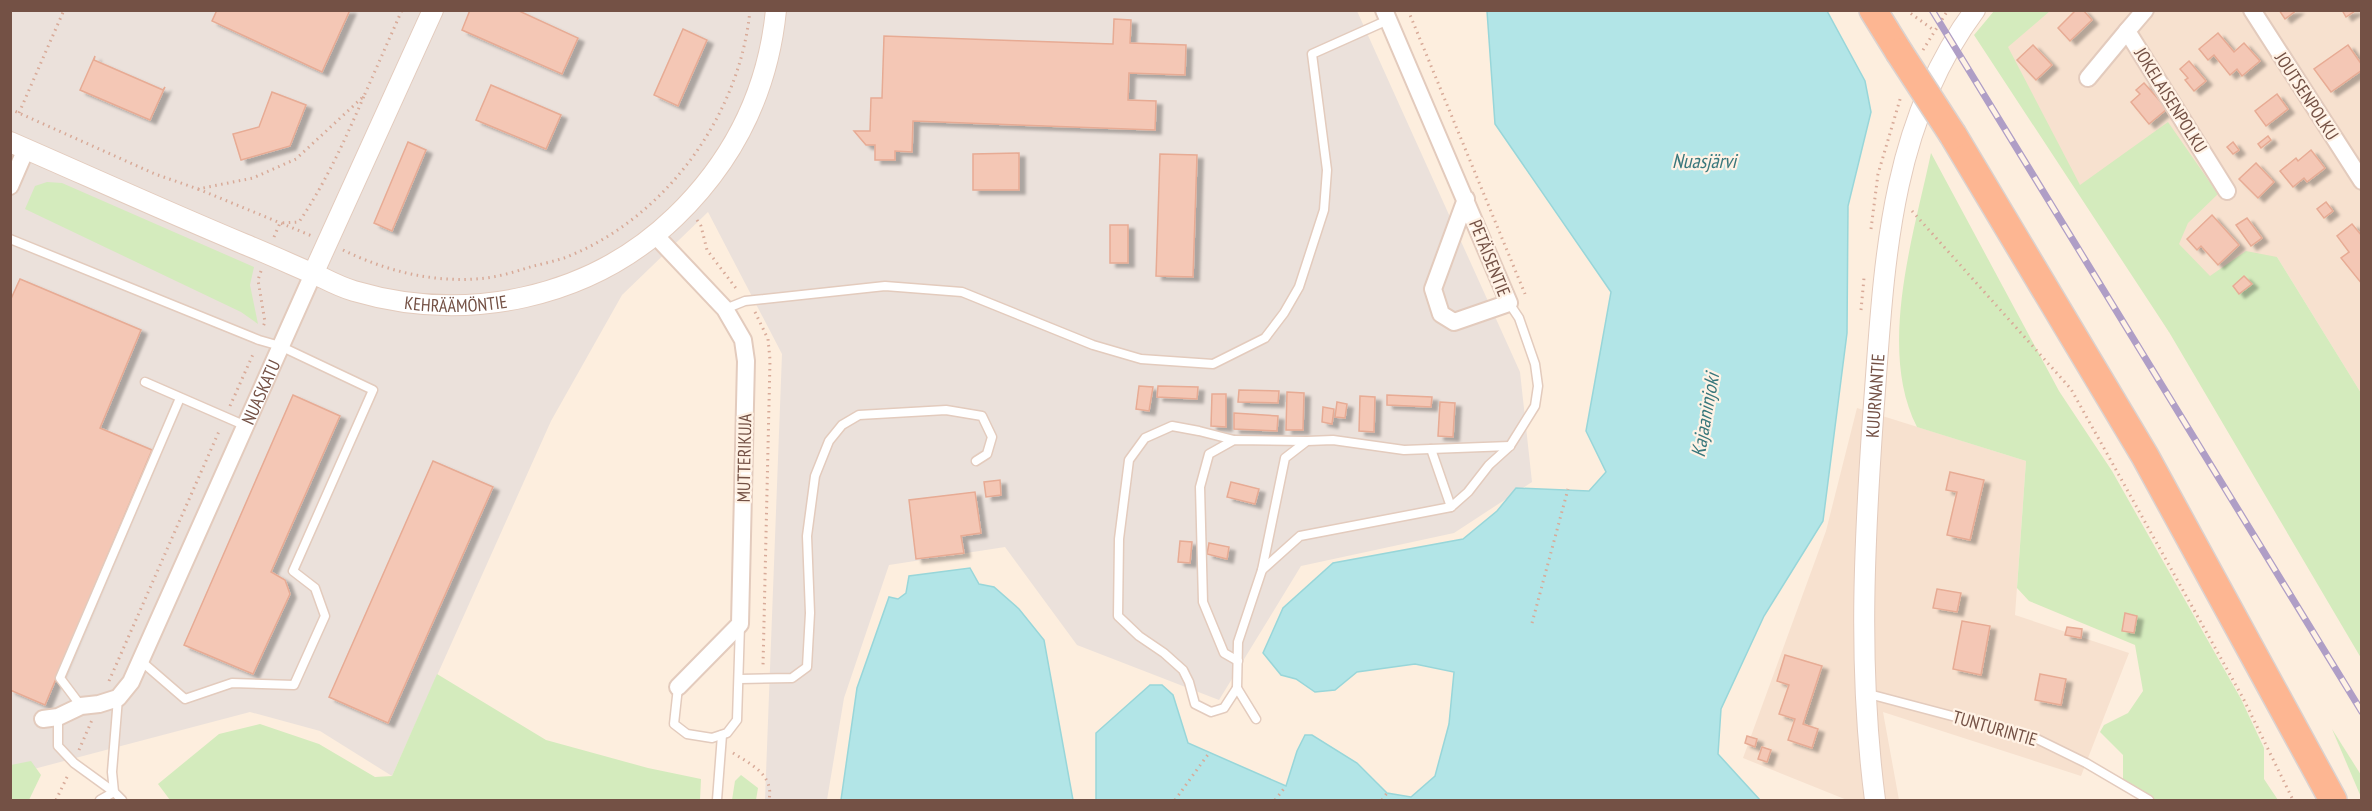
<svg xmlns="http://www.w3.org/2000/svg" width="2372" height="811" font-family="'PT Sans Narrow',sans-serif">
	<defs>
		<filter id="shadow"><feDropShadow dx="6" dy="4" stdDeviation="1.5" flood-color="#0004"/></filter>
	</defs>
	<rect width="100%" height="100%" fill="#fdeede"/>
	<g fill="#f7e1cf">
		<polygon points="2023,11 2361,11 2361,393 2277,257 2169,332 1992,41"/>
		<polygon points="1857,408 2026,461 2015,615 2129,653 2081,776 1883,712 1899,800 1847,800 1743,758 1826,531"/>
	</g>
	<polygon fill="#ebe1db" points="10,11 1357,11 1520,372 1532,482 1454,533 1301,566 1219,700 1077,645 1005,547 889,565 844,698 827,800 765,800 782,354 708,212 622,295 551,421 392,776 320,731 250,712 11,775"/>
	<g fill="#d4ebbd">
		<polygon points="1994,11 2050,11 2008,47 2080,185 2168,122 2218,194 2188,223 2179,244 2210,276 2246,251 2277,257 2361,393 2361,658 2169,332 1974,35"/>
		<path d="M1931 153 2059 391 2112 471 2241 699 2264 748V779L2278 800H2149L2123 784V755L2100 732 2104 725 2128 713 2143 691 2135 645 2029 601 2017 588 2026 461 1917 427C1877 349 1914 234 1931 153Z"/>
		<polygon points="47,182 62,183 254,267 250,285 258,324 241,312 25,209 35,186"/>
		<polygon points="437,674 546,740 648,768 701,779 700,800 170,800 158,784 219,734 260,724 319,744 375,777 392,776"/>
		<polygon points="2332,729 2361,775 2361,797"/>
		<polygon points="31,761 41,775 29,800 11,800 11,765"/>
		<polygon points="741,775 758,788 756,800 732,800 735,781"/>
	</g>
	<g fill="#b2e5e7" stroke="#98d6d9" stroke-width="1.5">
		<polygon points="1487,11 1827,11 1865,81 1871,112 1848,206 1847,333 1823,521 1764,616 1721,709 1718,754 1760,800 1096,800 1096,733 1150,685 1162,685 1173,695 1188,743 1286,786 1297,751 1305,735 1312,735 1357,763 1387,793 1411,797 1435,776 1449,724 1454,672 1415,664 1357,672 1335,690 1315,692 1296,679 1281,675 1263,653 1283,608 1333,563 1463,539 1497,511 1516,488 1589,491 1606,472 1586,431 1611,292 1495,124"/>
		<polygon points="970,568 979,584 994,587 1019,609 1044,640 1073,800 841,800 857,688 889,597 898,599 906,593 909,576"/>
	</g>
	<g fill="#f4c7b5" stroke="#e7ab94" stroke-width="1.5" filter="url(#shadow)">
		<polygon points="217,10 350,10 322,72 212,21"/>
		<polygon points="470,10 517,10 578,38 562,74 462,30"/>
		<polygon points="2076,10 2083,10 2092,20 2070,41 2058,28"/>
		<polygon points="2279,10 2297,10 2285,19"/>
		<polygon points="2342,10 2355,10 2355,11 2346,17"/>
		<polygon points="1114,19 1131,20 1130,43 1186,45 1185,75 1129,73 1128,100 1156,101 1155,130 913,121 912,152 895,151 895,160 875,160 875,145 866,145 854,131 870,131 871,98 882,98 884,36 1113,44"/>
		<polygon points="683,29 707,40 678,106 654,95"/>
		<polygon points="2218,33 2234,52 2244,43 2260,61 2242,76 2237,69 2230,75 2214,55 2208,60 2199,49"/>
		<polygon points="2033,45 2052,65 2036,80 2017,60"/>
		<polygon points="2348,45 2362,65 2362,70 2331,92 2314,69"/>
		<polygon points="95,56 94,60 163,90 165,87 150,120 80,90"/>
		<polygon points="2189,61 2206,81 2194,91 2185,80 2188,78 2180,69"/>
		<polygon points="2144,83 2167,109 2149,124 2131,102 2140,94 2136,90"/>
		<polygon points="491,85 561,115 546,149 476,120"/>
		<polygon points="272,92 306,105 290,146 241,160 233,134 259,127"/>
		<polygon points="2277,94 2288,109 2266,126 2255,111"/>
		<polygon points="2268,136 2271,140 2261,148 2258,144"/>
		<polygon points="408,142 426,150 392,231 374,223"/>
		<polygon points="2233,142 2239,150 2233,154 2227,147"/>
		<polygon points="2311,150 2325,168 2307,182 2304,178 2293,187 2280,171 2296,158 2298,161"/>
		<polygon points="1019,153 1019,190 973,190 973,154"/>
		<polygon points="1160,154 1197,155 1193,277 1156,276"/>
		<polygon points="2256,163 2274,182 2258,198 2239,179"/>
		<polygon points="2326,202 2333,211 2324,218 2317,209"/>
		<polygon points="2212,215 2239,245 2218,265 2201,246 2197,250 2187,239"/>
		<polygon points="2247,218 2262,238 2251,246 2236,225"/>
		<polygon points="2352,224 2362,236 2362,284 2341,258 2349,252 2337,236"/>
		<rect x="1110" y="225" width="18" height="38"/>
		<polygon points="2244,276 2252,284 2239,294 2233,286"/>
		<polygon points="20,279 141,330 100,428 152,450 45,705 10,690 10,301"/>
		<polygon points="1139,386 1153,387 1149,411 1136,409"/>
		<polygon points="1158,386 1198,387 1197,399 1157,397"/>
		<polygon points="1239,390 1279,391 1278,403 1238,402"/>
		<polygon points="1287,392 1304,393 1303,430 1286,430"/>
		<polygon points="1212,394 1226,394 1226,427 1211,426"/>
		<polygon points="293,395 340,416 271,572 285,580 290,594 253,674 184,645"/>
		<polygon points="1387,395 1432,397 1431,407 1387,405"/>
		<polygon points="1360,396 1375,397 1374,432 1359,431"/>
		<polygon points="1337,402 1347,404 1345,418 1335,417"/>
		<polygon points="1440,402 1455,403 1453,437 1438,436"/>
		<polygon points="1323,407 1334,409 1332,424 1322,422"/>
		<polygon points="1234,413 1278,416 1277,431 1234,429"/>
		<polygon points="433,461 493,487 388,723 329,697"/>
		<polygon points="1950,472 1984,480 1970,540 1947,535 1957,492 1946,490"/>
		<polygon points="1000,480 1001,495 986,497 984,482"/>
		<polygon points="1231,482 1259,489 1255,504 1227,497"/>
		<polygon points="975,492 981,533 961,536 964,553 916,559 909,500"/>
		<polygon points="1180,541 1192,542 1190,563 1178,562"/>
		<polygon points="1209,543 1229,547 1227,559 1207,554"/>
		<polygon points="1937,589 1961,593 1957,612 1933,608"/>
		<polygon points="2125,613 2137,616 2134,633 2122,631"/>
		<polygon points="1962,621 1990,626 1981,675 1953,669"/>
		<polygon points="2067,627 2082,629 2081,638 2065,635"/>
		<polygon points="1785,655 1822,666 1803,724 1818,729 1812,748 1788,740 1795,719 1779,714 1789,685 1777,681"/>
		<polygon points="2040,674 2066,679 2061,705 2035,700"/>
		<polygon points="1747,736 1757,739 1755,747 1745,743"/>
		<polygon points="1762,747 1771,750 1767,762 1758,759"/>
	</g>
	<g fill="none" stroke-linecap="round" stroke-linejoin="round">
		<defs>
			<g id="service">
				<polyline points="10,239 259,340 280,346 373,390 293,571 315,588 325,616 294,685 232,683 185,699 141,661"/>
				<polyline points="725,309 745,301 885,286 962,292 1093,345 1141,359 1213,364 1265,338 1284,313 1299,287 1324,210 1327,170 1312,54 1388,20"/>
				<polyline points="145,382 246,426"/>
				<polyline points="1234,440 1199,431 1172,426 1145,438 1129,460 1119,539 1118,616 1139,636 1164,653 1183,670 1189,682 1195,704 1211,712 1224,708 1237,688"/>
				<polyline points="1431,449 1451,507"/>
				<polyline points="1262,570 1285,458 1307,441 1333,440 1404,450 1510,446"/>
				<polyline points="1238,661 1224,653 1203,602 1200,487 1209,454 1234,440 1306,441"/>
				<polyline points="740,679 792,678 807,667 810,613 807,536 815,476 829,441 842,425 859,415 946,410 982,416 992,437 987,454 976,461"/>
				<polyline points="678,687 674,724 687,734 712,738 727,733 737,720 740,625"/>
				<polyline points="1865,693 2035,738 2086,763 2149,800"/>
				<polyline points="118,698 112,772 114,792 122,800"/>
				<polyline points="81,706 60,678 180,398"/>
				<polyline points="58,717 58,746 74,763 114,792 100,800"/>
				<polyline points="1256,719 1237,688 1238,642 1262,570 1300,536 1451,507 1468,492 1489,465 1510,446 1535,406 1538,386 1535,364 1519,318 1509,303"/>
				<polyline points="717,800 722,735"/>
			</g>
			<g id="minor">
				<polyline points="1384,10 1509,303 1454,322 1441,314 1433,289 1466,199"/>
				<polyline points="2145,10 2127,31 2227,191"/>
				<polyline points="2252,10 2362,181"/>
				<polyline points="2088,78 2127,31"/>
				<polyline points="10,186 26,149"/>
				<polyline points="656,236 725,309 743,340 746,361 740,624 678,687"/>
				<path id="s1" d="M43 719 58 717 81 706 99 704 118 698 131 682 313 274"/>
			</g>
			<g id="tertiary">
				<path id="s2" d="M10 142C88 176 165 211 244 244 271 255 297 267 323 278 333 283 344 288 354 291 466 324 590 299 675 217 733 161 768 91 776 10"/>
				<polyline points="313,274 433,10"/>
				<path id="s3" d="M1875 800C1858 670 1864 547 1873 417 1884 275 1886 129 1975 10"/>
			</g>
			<g id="trunk">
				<polyline points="1873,10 1899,52"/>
				<polyline points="1953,135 2145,456 2333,800"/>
			</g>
		</defs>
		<use href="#service" stroke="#e3cbbd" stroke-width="11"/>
		<use href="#minor" stroke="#e3cbbd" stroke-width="20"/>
		<use href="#tertiary" stroke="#e3cbbd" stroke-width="22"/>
		<use href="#trunk" stroke="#dbd2cf" stroke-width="30"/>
		<g stroke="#d8aa98" stroke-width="3" stroke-dasharray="1.5 4.5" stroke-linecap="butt">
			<polyline points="1408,10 1525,294"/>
			<polyline points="1906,10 1935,31"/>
			<polyline points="1923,50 1948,10"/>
			<polyline points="10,109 155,174 198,189 253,178 296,159 364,96 402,10"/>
			<polyline points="19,113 64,10"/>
			<polyline points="198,189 312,236"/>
			<polyline points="1912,211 2071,389 2243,698 2293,800"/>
			<polyline points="697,220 701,226 707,250 738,291"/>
			<polyline points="1871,229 1878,174 1901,96"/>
			<path d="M274 237 280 223 299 222C326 182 345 140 364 96"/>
			<path d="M343 250C384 270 429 282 475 279 495 278 515 272 533 266 543 264 554 261 564 258 664 220 740 116 750 10"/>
			<polyline points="261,271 258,280 265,322 262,329"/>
			<polyline points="1861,310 1864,278"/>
			<polyline points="755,312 768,339 770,360 763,666"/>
			<polyline points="230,406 254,352"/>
			<polyline points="1532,623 1568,489"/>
			<polyline points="109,681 220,429"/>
			<polyline points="79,750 92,720"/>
			<path d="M733 753C752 765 774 775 769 800"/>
			<polyline points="56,800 68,775"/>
			<polyline points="1175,800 1209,753"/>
			<polyline points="1275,800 1286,786"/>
			<polyline points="1382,800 1387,793"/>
		</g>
		<use href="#service" stroke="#fff" stroke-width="8"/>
		<use href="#minor" stroke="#fff" stroke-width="16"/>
		<use href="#tertiary" stroke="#fff" stroke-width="20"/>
		<use href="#trunk" stroke="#fdb692" stroke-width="27"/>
		<defs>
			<polyline id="rail" points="1932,10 2362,712"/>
		</defs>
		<use href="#rail" stroke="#af9ec6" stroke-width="7"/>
		<use href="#rail" stroke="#fff2e5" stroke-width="4.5" stroke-dasharray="14" stroke-linecap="butt"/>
		<defs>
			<polyline id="trunk-bridge" points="1899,52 1953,135"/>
		</defs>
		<use href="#trunk-bridge" stroke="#dbd2cf" stroke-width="30" stroke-linecap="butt"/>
		<use href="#trunk-bridge" stroke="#fdb692" stroke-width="27"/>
	</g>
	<g text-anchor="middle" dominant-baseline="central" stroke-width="4.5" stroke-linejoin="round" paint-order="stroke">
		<g font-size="18" fill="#745145" stroke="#fff2e5">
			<text transform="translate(2307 96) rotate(57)">JOUTSENPOLKU</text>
			<text transform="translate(2171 100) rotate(58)">JOKELAISENPOLKU</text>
			<text transform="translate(1490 258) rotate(68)">PETÄISENTIE</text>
			<text stroke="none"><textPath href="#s2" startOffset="478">KEHRÄÄMÖNTIE</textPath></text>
			<text stroke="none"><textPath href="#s1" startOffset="417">NUASKATU</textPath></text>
			<text stroke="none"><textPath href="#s3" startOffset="405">KUURNANTIE</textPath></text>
			<text transform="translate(744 458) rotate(-89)">MUTTERIKUJA</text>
			<text transform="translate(1995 728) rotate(16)">TUNTURINTIE</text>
		</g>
		<g font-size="20" font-style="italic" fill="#39777b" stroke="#fff2e5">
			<text x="1704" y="161">Nuasjärvi</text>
			<text transform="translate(1705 415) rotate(-80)">Kajaaninjoki</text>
		</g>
	</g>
	<rect width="2372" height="811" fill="none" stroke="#745145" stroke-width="24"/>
</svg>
